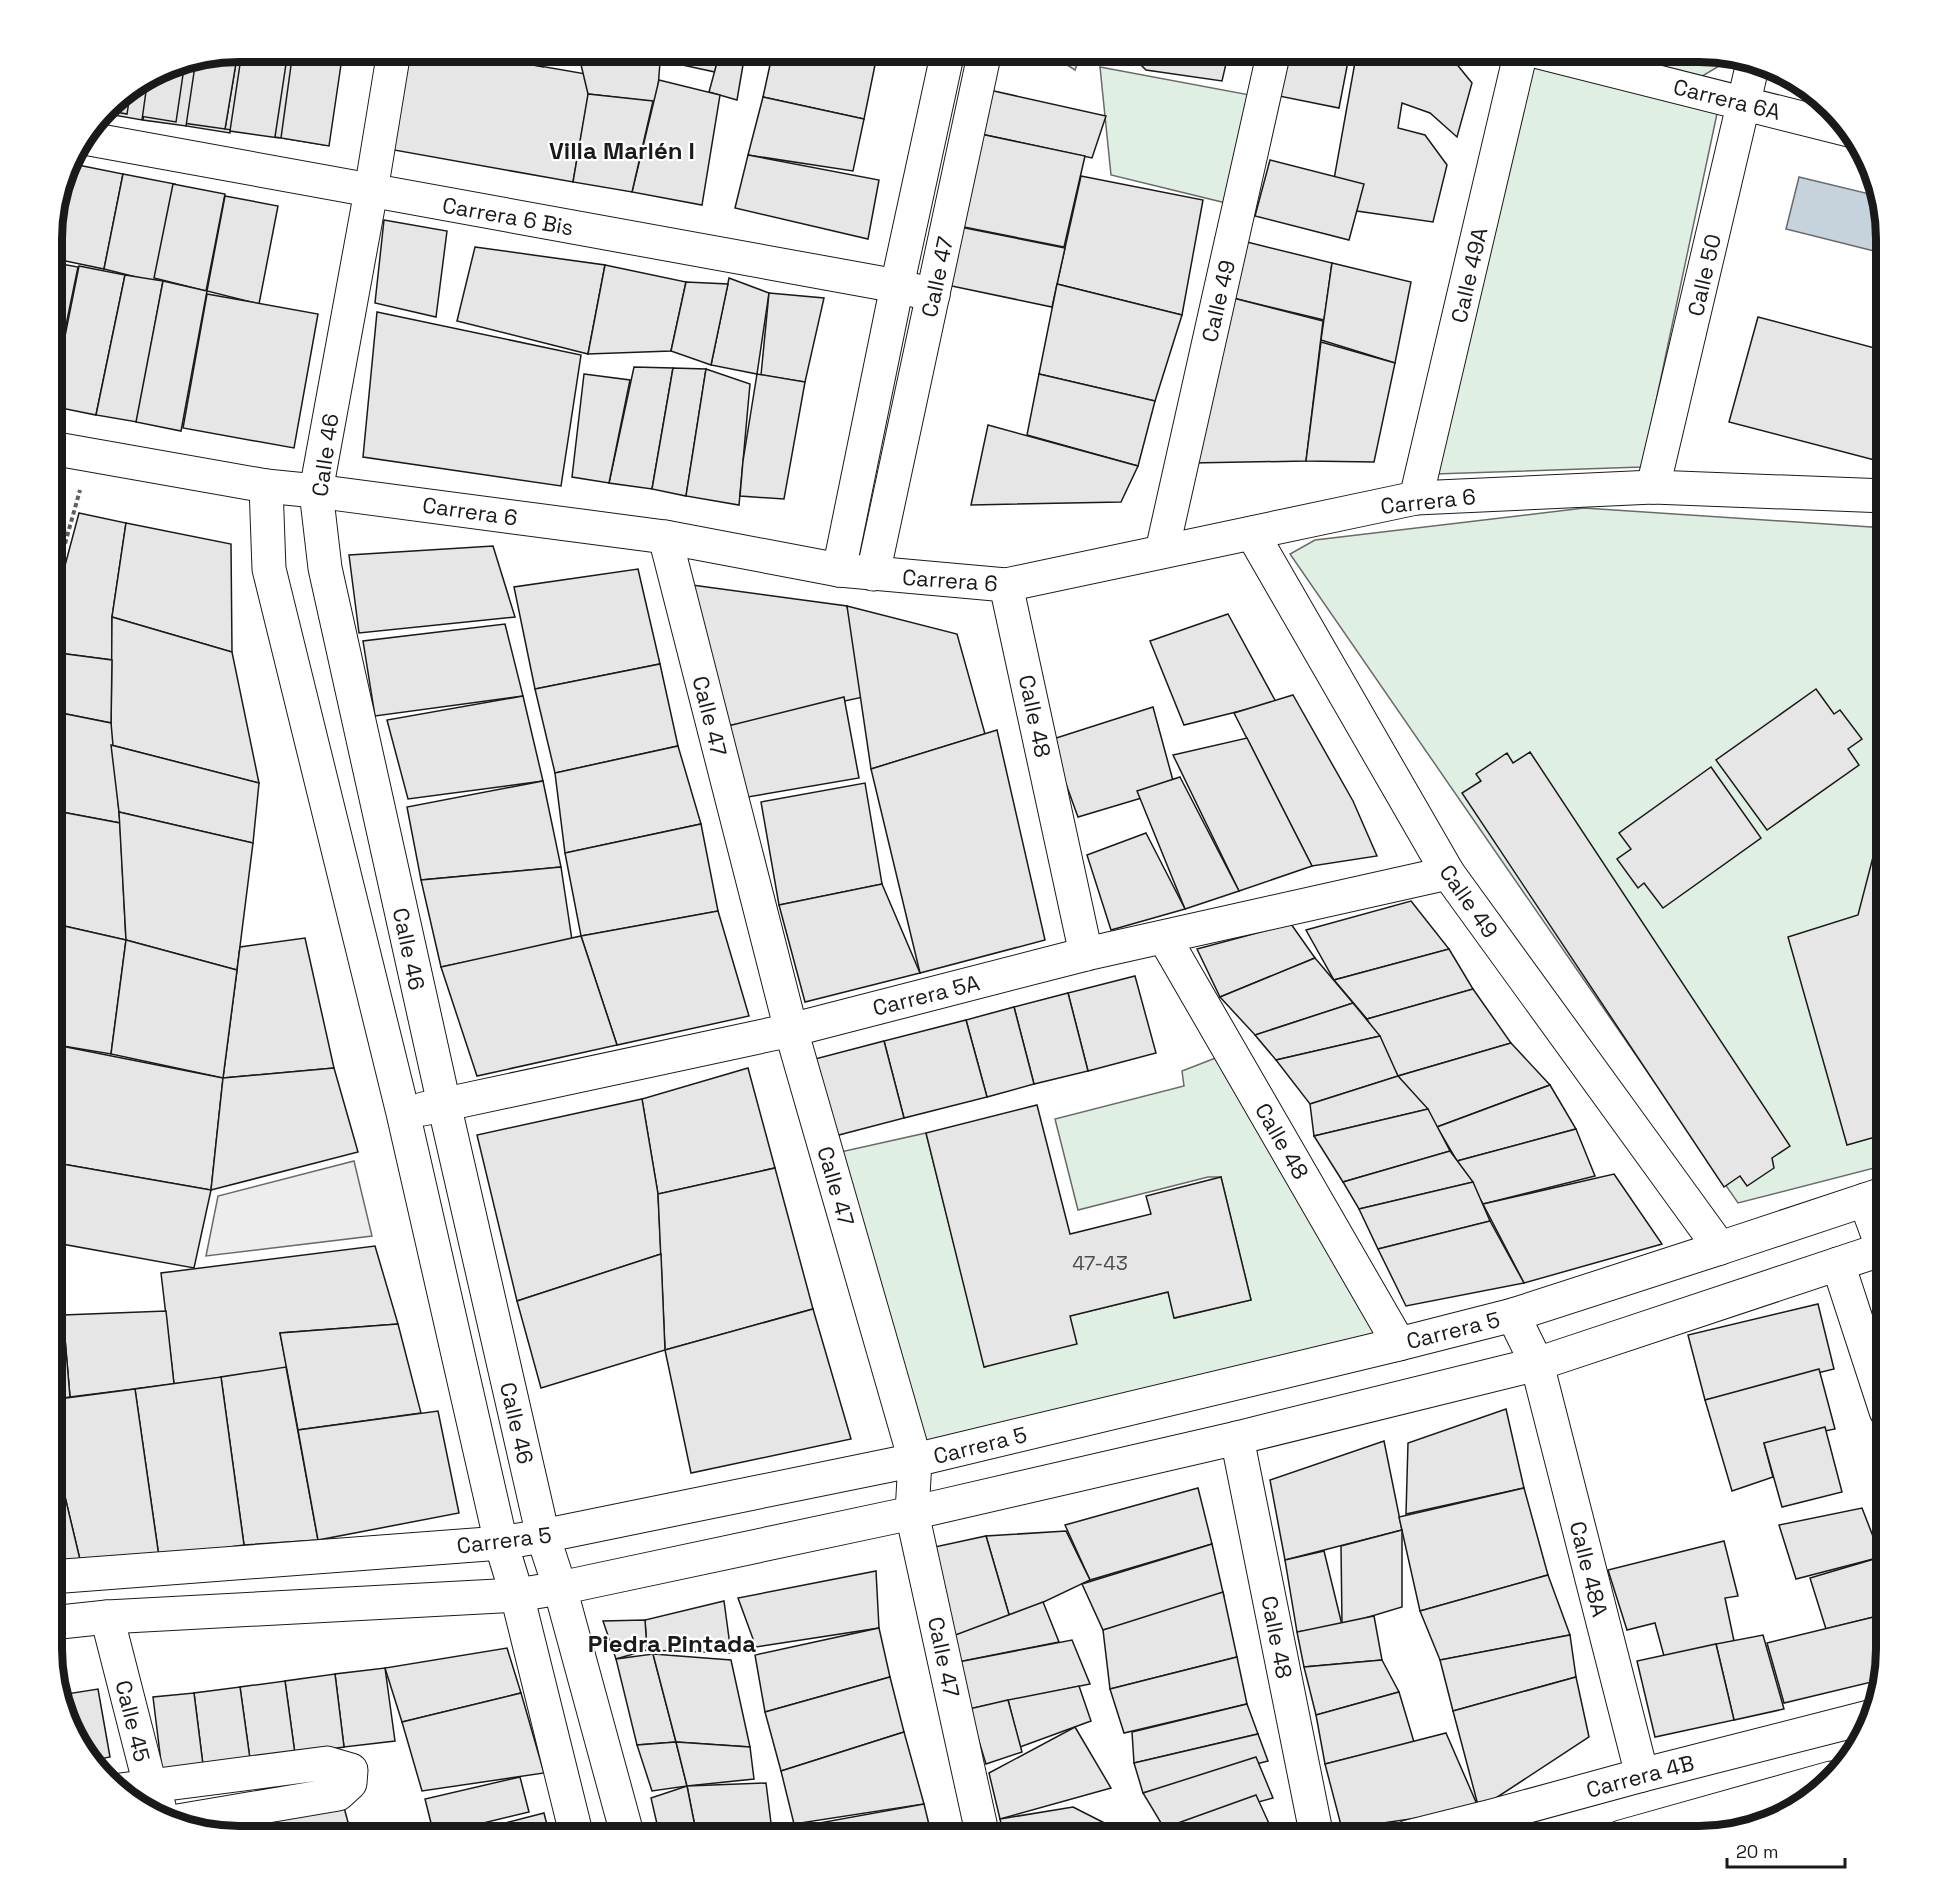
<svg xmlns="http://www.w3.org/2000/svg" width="1937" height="1888" font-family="'Space Grotesk',sans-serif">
	<rect width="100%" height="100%" fill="#fff"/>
	<g fill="#e0efe3" stroke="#6a6a6a" stroke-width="1.5">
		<polygon points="1046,51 1082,51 1075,70"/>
		<polygon points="1613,51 1711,51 1731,57 1731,59 1694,81 1611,60"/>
		<polygon points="1526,58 1718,109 1642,467 1435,474"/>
		<polygon points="1100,67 1250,95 1226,203 1111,175"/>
		<polygon points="1584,508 1886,528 1886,1165 1738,1203 1290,554 1315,540"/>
		<polygon points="1231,1052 1399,1344 915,1460 827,1155 926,1133 985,1367 1070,1316 1168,1292 1175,1318 1251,1300 1221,1177 1208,1177 1078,1210 1055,1119 1184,1086 1182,1071"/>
	</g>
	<polygon fill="#ededed" stroke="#6a6a6a" stroke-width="1.5" points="354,1161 372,1236 206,1256 218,1196"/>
	<polygon fill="#c6d2dc" stroke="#6a6a6a" stroke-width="1.5" points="1799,177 1878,196 1886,238 1886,254 1786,229"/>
	<g fill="#e6e6e6" stroke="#1a1a1a" stroke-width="1.5">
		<polygon points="238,51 244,51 230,133 186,126 196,59"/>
		<polygon points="238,51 288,51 275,137 225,129"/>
		<polygon points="238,51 225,129 176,122 185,61"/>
		<polygon points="242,51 292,51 279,138 230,131"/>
		<polygon points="288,51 338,51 324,145 275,137"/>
		<polygon points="293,51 343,51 329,146 281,138"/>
		<polygon points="410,51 453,51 592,75 573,182 394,150"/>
		<polygon points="485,51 546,51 543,67 483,56"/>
		<polygon points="631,51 631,60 578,51"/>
		<polygon points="631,51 681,51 680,63 631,60"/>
		<polygon points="676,51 719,51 715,72 673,63"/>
		<polygon points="773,51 804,51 875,65 864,119 763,97"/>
		<polygon points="1127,51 1229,51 1222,81 1146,70"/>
		<polygon points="1283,51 1350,51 1339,108 1274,95"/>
		<polygon points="1357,51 1446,51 1472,83 1457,137 1430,113 1402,103 1398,128 1425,135 1447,165 1433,222 1329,207"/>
		<polygon points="578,52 660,62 657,102 588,94"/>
		<polygon points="196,59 186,126 143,120 149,76 167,65"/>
		<polygon points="718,59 743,65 737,100 709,92"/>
		<polygon points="185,61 176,122 127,114 131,88 167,65"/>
		<polygon points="148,77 142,120 102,113 114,98"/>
		<polygon points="659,80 720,95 702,205 632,192"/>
		<polygon points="131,88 127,114 105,110 114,98"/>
		<polygon points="985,89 1106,116 1092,158 976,133"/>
		<polygon points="588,94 653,101 632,192 573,182"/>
		<polygon points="763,97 864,119 853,171 748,155"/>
		<polygon points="976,133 1085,156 1064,247 954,225"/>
		<polygon points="748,155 879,180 868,239 735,208"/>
		<polygon points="1270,160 1364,184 1349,240 1255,216"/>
		<polygon points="68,163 123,174 104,269 51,258 51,225"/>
		<polygon points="123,174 175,184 156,282 104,269"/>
		<polygon points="1081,176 1203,200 1182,315 1057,284"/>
		<polygon points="173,184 225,194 206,291 154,278"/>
		<polygon points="225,196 278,206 259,304 207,291"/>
		<polygon points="384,220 447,231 436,317 375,303"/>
		<polygon points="955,226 1065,248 1052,307 942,284"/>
		<polygon points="1243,241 1332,263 1324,320 1229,297"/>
		<polygon points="475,247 605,265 588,354 457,321"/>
		<polygon points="51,262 78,267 51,398"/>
		<polygon points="1332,263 1411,282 1395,363 1321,340"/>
		<polygon points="605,265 686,282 671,351 588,354"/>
		<polygon points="79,266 125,275 96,415 51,406"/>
		<polygon points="125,275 163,281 137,422 96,415"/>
		<polygon points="729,278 769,293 757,374 711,365"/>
		<polygon points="163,281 207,291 181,431 136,422"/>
		<polygon points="686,282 728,284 711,365 671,351"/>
		<polygon points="1057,284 1182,315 1155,401 1039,374"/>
		<polygon points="769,293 824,298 805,382 761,375"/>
		<polygon points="207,294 318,314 294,448 183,428"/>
		<polygon points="1229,297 1323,321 1306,461 1191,463"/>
		<polygon points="377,312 581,355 561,486 363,457"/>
		<polygon points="1758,317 1886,351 1886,463 1729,422"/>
		<polygon points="1321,342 1395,363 1374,462 1306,461"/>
		<polygon points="634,367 673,368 652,489 609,483"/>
		<polygon points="673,368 706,369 686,496 652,489"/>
		<polygon points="706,369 750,384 739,505 686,496"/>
		<polygon points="584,374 630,380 609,483 572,477"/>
		<polygon points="757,374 805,382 784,499 740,496 743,461"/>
		<polygon points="1039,374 1155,401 1138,466 1027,435"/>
		<polygon points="988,425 1138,466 1121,502 971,505"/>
		<polygon points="79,513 126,523 112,617 112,660 51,652 51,618"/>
		<polygon points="126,523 231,544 232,652 112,617"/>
		<polygon points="493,546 515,617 359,633 349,555"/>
		<polygon points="638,569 660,664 535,689 514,587"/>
		<polygon points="692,585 847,606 868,696 728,726"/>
		<polygon points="847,606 957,634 985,734 871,769"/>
		<polygon points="1228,614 1276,702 1184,725 1150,641"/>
		<polygon points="112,617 232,652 259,783 111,745"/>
		<polygon points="505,624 523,696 375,716 363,641"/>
		<polygon points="51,652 112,660 111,723 51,711"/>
		<polygon points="660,664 678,746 555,773 535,689"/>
		<polygon points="1816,689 1834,714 1840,710 1862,739 1848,749 1859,765 1767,830 1716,760"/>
		<polygon points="1293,695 1353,801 1377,856 1312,866 1234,713"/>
		<polygon points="523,696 543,781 408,799 387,720"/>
		<polygon points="844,697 859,778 748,797 728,726"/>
		<polygon points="1153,707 1175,788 1078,817 1050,740"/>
		<polygon points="51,711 111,723 120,823 51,810"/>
		<polygon points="997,730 1045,940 920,973 871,769"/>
		<polygon points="1247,738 1312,866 1239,891 1173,755"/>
		<polygon points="111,745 259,783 253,843 119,812"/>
		<polygon points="678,746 701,824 565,853 555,773"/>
		<polygon points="1530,752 1790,1146 1772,1158 1774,1168 1747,1186 1740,1176 1724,1187 1462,793 1481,781 1476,774 1507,753 1513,763"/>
		<polygon points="1711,767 1761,838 1663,908 1644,883 1638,888 1617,859 1631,849 1619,833"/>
		<polygon points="1180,777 1239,891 1185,909 1137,791"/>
		<polygon points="543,781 561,867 421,880 407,807"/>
		<polygon points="865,783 882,884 779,905 761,802"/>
		<polygon points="1886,807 1886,1134 1847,1145 1788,937 1858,915"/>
		<polygon points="51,810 120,823 126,940 51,923"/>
		<polygon points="119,812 253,843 237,970 126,940"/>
		<polygon points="701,824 718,911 581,936 565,853"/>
		<polygon points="1146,833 1185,909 1111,930 1087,855"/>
		<polygon points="561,867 572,940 441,967 421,880"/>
		<polygon points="882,884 920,973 805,1002 779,905"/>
		<polygon points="1411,901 1449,949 1334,980 1306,930"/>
		<polygon points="718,911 749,1016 617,1045 581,936"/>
		<polygon points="51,923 126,940 111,1054 51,1044"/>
		<polygon points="1291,924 1315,958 1220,997 1197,949"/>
		<polygon points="581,936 617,1045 477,1076 441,967"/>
		<polygon points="305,938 334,1068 223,1078 240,947"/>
		<polygon points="126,940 237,970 223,1078 111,1054"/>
		<polygon points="1449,949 1473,989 1367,1019 1334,980"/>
		<polygon points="1315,958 1353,1003 1255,1035 1220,997"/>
		<polygon points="1135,976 1156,1053 1088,1071 1068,993"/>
		<polygon points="1473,989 1511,1043 1398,1076 1367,1019"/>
		<polygon points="1068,993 1088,1071 1034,1084 1014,1007"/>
		<polygon points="1353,1003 1380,1036 1276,1060 1255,1035"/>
		<polygon points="1014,1007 1034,1084 987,1097 966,1020"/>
		<polygon points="966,1020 987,1097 904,1118 884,1041"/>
		<polygon points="1380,1036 1398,1076 1310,1104 1276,1060"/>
		<polygon points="884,1041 904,1118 835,1136 815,1059"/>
		<polygon points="1511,1043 1550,1085 1437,1127 1398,1076"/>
		<polygon points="51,1044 223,1078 211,1190 51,1162"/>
		<polygon points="334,1068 358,1152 211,1190 223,1078"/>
		<polygon points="748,1068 775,1168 658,1194 642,1099"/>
		<polygon points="1398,1076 1428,1109 1314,1136 1310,1104"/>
		<polygon points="1550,1085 1576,1129 1457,1161 1437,1127"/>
		<polygon points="642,1099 658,1194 661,1254 517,1301 477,1135"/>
		<polygon points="1037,1105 1070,1234 1151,1214 1146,1196 1221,1177 1251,1300 1174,1318 1168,1292 1070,1316 1077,1344 984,1367 926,1133"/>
		<polygon points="1428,1109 1450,1151 1343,1182 1314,1136"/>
		<polygon points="1576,1129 1595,1176 1483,1204 1457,1161"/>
		<polygon points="1450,1151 1473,1182 1359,1209 1343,1182"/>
		<polygon points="51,1162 211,1190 194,1268 51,1242"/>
		<polygon points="775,1168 813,1309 665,1350 658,1194"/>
		<polygon points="1614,1174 1662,1244 1524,1283 1483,1204"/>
		<polygon points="1473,1182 1490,1221 1378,1249 1359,1209"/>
		<polygon points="1490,1221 1524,1283 1406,1306 1378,1249"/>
		<polygon points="375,1246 398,1324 280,1333 287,1368 174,1384 161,1273"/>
		<polygon points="661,1254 665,1350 541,1388 517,1301"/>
		<polygon points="1818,1304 1834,1369 1705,1400 1688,1335"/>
		<polygon points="813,1309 851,1439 691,1473 665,1350"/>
		<polygon points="166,1311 174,1384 70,1397 63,1315"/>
		<polygon points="63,1315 70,1397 51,1400 51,1316"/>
		<polygon points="398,1324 421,1413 298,1430 280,1333"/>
		<polygon points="286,1367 318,1540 244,1545 221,1377"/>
		<polygon points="1819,1369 1835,1429 1764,1443 1773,1477 1732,1491 1705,1400"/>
		<polygon points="221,1377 244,1545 159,1557 135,1389"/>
		<polygon points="135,1389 159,1557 82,1568 51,1438 51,1400"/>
		<polygon points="1506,1409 1524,1488 1406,1514 1408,1443"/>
		<polygon points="438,1411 459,1513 318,1540 298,1430"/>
		<polygon points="1825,1427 1842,1492 1782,1507 1764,1443"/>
		<polygon points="51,1438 82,1568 51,1572"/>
		<polygon points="1384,1441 1402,1530 1285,1560 1270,1480"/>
		<polygon points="1198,1488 1212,1544 1090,1580 1065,1525"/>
		<polygon points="1524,1488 1548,1575 1420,1611 1399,1517"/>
		<polygon points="1862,1508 1881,1557 1796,1579 1779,1525"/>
		<polygon points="1402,1530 1402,1607 1342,1625 1341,1546"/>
		<polygon points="1066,1531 1090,1580 1010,1618 986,1536"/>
		<polygon points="986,1536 1010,1618 950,1637 930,1548"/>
		<polygon points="1724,1541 1738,1596 1725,1598 1734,1641 1664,1656 1655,1623 1627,1630 1608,1570"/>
		<polygon points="1212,1544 1224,1597 1103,1630 1082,1584"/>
		<polygon points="1324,1551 1342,1625 1297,1632 1285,1560"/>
		<polygon points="1881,1557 1886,1569 1886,1614 1826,1629 1810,1578"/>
		<polygon points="876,1571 879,1628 756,1647 738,1598"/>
		<polygon points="1548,1575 1570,1635 1440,1660 1420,1611"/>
		<polygon points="1223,1592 1237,1657 1110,1689 1103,1630"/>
		<polygon points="724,1601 731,1653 647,1650 645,1620"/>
		<polygon points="1043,1602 1059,1642 948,1664 950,1637"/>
		<polygon points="1886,1614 1886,1650 1880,1680 1784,1703 1767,1643"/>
		<polygon points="1374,1616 1382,1660 1304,1667 1297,1632"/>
		<polygon points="645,1620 647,1650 616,1659 603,1621"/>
		<polygon points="879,1628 890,1677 765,1712 755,1655"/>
		<polygon points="1570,1635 1576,1677 1453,1711 1440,1660"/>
		<polygon points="1763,1635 1784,1709 1734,1720 1716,1644"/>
		<polygon points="1072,1640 1090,1684 969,1709 948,1664"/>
		<polygon points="1716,1644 1734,1720 1655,1737 1637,1661"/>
		<polygon points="507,1648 521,1693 402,1722 385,1668"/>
		<polygon points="653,1654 676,1742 637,1745 616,1659"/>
		<polygon points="653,1654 731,1660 750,1747 676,1742"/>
		<polygon points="1237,1657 1247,1704 1124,1733 1110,1689"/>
		<polygon points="1382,1660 1399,1692 1316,1715 1304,1667"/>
		<polygon points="385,1668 395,1741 344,1747 335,1674"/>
		<polygon points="335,1674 344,1747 295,1754 285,1681"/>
		<polygon points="890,1677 904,1732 781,1771 765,1712"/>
		<polygon points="1576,1677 1589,1737 1479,1809 1453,1711"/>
		<polygon points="285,1681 295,1754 250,1759 240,1687"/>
		<polygon points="1079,1686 1091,1721 1020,1747 1008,1700"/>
		<polygon points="240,1687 250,1759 203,1765 194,1693"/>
		<polygon points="98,1689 110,1757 90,1761 65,1721 60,1695"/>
		<polygon points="1399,1692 1414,1742 1325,1764 1316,1715"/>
		<polygon points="194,1693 203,1765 162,1770 153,1697"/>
		<polygon points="521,1693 544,1773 422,1791 402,1722"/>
		<polygon points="1008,1700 1022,1752 986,1764 969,1709"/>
		<polygon points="1247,1704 1258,1734 1134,1763 1132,1732"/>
		<polygon points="1075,1727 1111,1788 1000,1819 989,1773"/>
		<polygon points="904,1732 924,1804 794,1824 781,1771"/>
		<polygon points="1446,1733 1479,1809 1342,1829 1325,1764"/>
		<polygon points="1258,1734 1268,1761 1143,1793 1134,1763"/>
		<polygon points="676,1742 687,1786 652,1791 637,1745"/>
		<polygon points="676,1742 750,1747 754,1779 687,1786"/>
		<polygon points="1256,1757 1273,1798 1164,1828 1143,1793"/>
		<polygon points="520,1777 529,1812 434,1835 425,1799"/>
		<polygon points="766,1783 772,1831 728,1837 697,1837 687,1786"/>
		<polygon points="687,1786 697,1837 660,1837 651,1798"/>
		<polygon points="1256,1795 1272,1830 1243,1837 1166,1837 1164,1828"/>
		<polygon points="342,1800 352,1837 280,1837 275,1817"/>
		<polygon points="924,1804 932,1837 788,1837 786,1829"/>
		<polygon points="1073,1807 1132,1837 1004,1837 1000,1819"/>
		<polygon points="544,1813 550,1837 451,1837"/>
		<polygon points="275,1817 280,1837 238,1837 216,1833"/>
	</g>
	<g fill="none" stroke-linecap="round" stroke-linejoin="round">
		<defs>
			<g id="minor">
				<polyline points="394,51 371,191 316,491 325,568 444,1104 543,1536 560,1588 628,1837"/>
				<polyline points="1535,51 1849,130"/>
				<polyline points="84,138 897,286 933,295"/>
				<polyline points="266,486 269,569 403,1113 501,1543 517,1595 577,1837"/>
				<polyline points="1653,487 1753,63"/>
				<polyline points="1416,498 1521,51"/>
				<polyline points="1252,533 1448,873 1720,1248 1886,1193"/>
				<polyline points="665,537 791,1030 915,1460 912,1513 983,1837"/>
				<polyline points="1162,551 1274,51"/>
				<polyline points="839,570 897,286 948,51"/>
				<polyline points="873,574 985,51"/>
				<polyline points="1006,585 1086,954"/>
				<polyline points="1164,937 1399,1344"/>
				<polyline points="423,1109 791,1030 1086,954 1448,873"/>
				<polyline points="1513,1315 1537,1364 1642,1775"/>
				<polyline points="1237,1438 1317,1837"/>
				<polyline points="107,1617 150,1785 159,1806"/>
				<polyline points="120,1790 327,1763 351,1770 350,1783 338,1794 166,1823"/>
			</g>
			<g id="tertiary">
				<polyline points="51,448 266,486 316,491 665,537 839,570 1006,585 1416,498 1653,487 1886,496"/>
				<polyline points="1865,1200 1886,1257"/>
				<polyline points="1838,1264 1886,1411"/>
				<polyline points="51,1577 501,1543 543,1536 915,1460 1399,1344 1513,1315 1720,1248"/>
				<polyline points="51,1623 107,1617 517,1595 560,1588 912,1513 1237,1438 1537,1364 1883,1249"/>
				<polyline points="1408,1837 1492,1816 1642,1775 1873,1716"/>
				<polyline points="1621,1837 1831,1778"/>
			</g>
		</defs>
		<use href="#minor" stroke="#1a1a1a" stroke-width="35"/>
		<use href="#tertiary" stroke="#1a1a1a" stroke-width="35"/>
		<polyline stroke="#5f5f5f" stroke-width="4" stroke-dasharray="4.5 3" stroke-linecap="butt" points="51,594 80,490"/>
		<use href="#minor" stroke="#fff" stroke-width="33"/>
		<use href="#tertiary" stroke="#fff" stroke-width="33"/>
	</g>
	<g text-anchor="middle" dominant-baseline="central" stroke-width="4.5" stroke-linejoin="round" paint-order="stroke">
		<g font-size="20" fill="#4d4d4d">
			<text x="1100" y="1263">47-43</text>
		</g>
		<g font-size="22" fill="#1a1a1a" stroke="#fff">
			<text transform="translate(1727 99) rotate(14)">Carrera 6A</text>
			<text transform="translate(508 216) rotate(10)">Carrera 6 Bis</text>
			<text transform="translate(1469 275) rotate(-77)">Calle 49A</text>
			<text transform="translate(1704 275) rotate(-77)">Calle 50</text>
			<text transform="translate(937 277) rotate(-78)">Calle 47</text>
			<text transform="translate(1218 301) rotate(-77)">Calle 49</text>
			<text transform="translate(325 455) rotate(-82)">Calle 46</text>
			<text transform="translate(1428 501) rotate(-6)">Carrera 6</text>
			<text transform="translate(470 511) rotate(8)">Carrera 6</text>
			<text transform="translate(950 580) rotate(4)">Carrera 6</text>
			<text transform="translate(710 716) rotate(76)">Calle 47</text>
			<text transform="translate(1035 716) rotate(78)">Calle 48</text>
			<text transform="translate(1469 901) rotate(55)">Calle 49</text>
			<text transform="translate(409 949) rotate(78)">Calle 46</text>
			<text transform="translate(926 995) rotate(-14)">Carrera 5A</text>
			<text transform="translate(1282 1141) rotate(60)">Calle 48</text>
			<text transform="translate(836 1186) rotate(74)">Calle 47</text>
			<text transform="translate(1453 1330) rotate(-14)">Carrera 5</text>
			<text transform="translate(517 1423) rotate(77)">Calle 46</text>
			<text transform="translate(980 1445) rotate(-14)">Carrera 5</text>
			<text transform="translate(504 1540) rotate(-7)">Carrera 5</text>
			<text transform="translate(1589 1569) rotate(76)">Calle 48A</text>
			<text transform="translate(1277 1637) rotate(79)">Calle 48</text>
			<text transform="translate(944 1657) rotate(78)">Calle 47</text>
			<text transform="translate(133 1721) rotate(76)">Calle 45</text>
			<text transform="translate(1640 1776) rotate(-15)">Carrera 4B</text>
		</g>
		<g font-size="24" font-weight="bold" fill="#1a1a1a" stroke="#fff">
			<text x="622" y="150">Villa Marlén I</text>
			<text x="672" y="1643">Piedra Pintada</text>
		</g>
	</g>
	<path d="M0 0H1937V1888H0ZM239 62H1699A177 177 0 0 1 1876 239V1649A177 177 0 0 1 1699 1826H239A177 177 0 0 1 62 1649V239A177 177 0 0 1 239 62Z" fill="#fff" fill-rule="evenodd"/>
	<path fill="none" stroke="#1a1a1a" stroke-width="8" d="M239 62H1699A177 177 0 0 1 1876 239V1649A177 177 0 0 1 1699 1826H239A177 177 0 0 1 62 1649V239A177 177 0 0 1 239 62Z"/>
	<path d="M1727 1858v9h118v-9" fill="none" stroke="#1a1a1a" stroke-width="3"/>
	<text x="1736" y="1858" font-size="18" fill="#1a1a1a" stroke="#ffffff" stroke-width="4.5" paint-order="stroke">20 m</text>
</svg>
